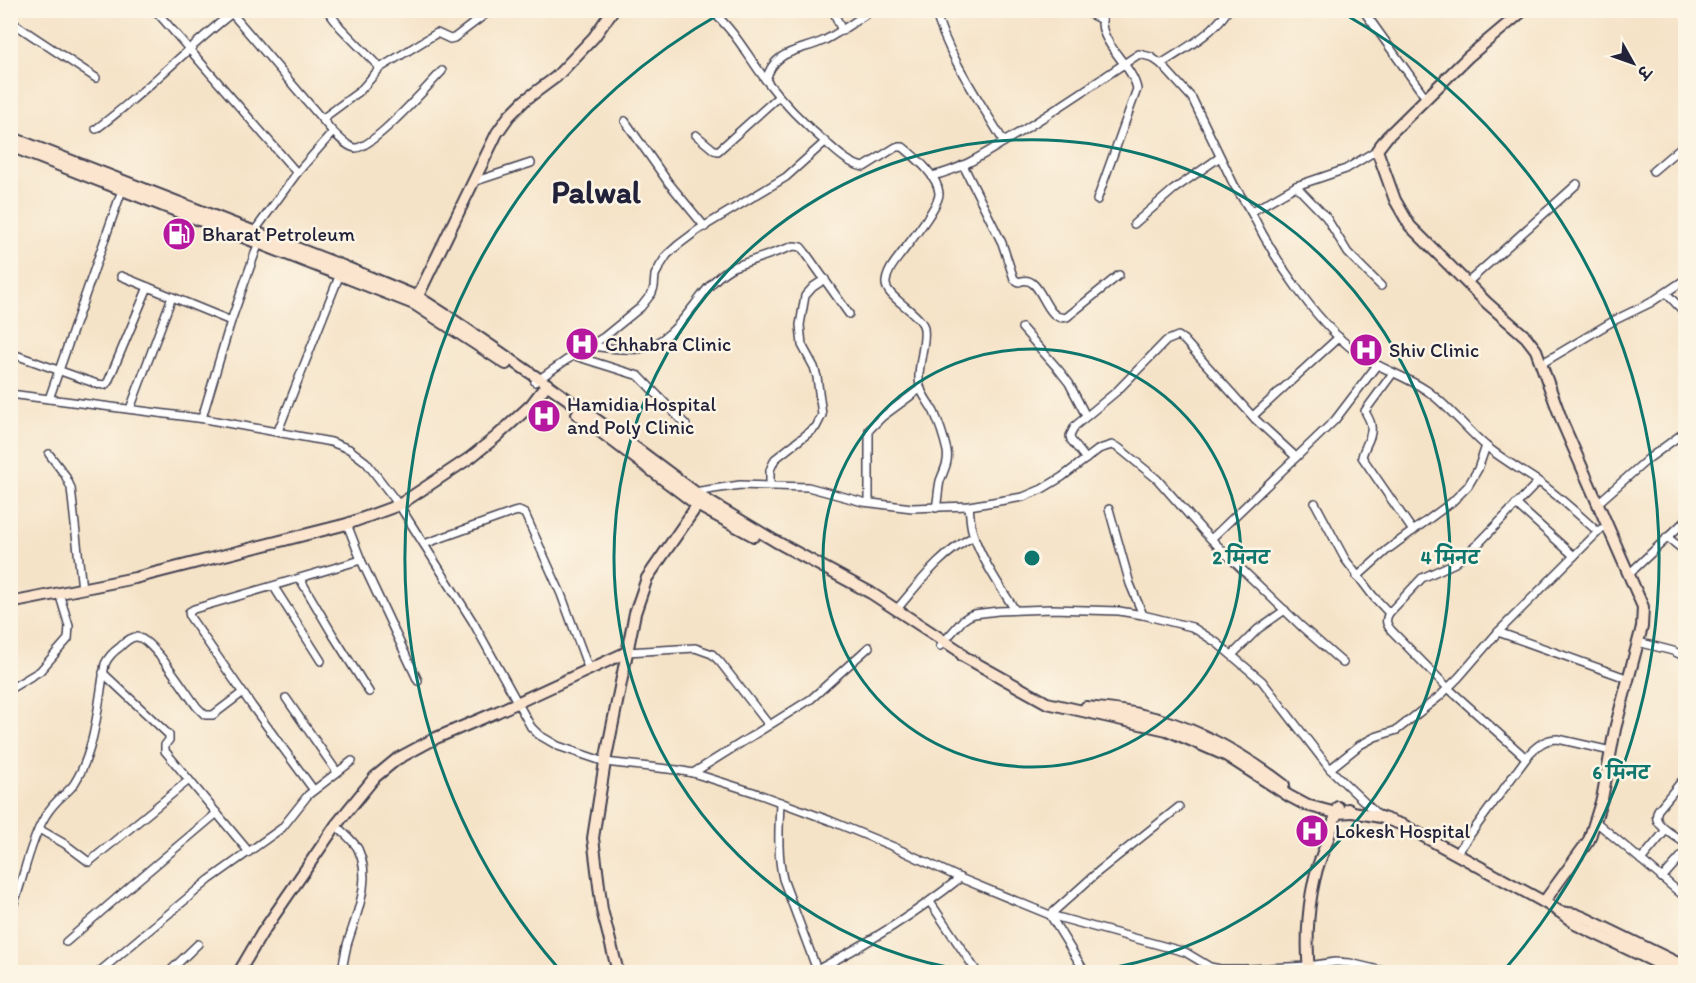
<svg xmlns="http://www.w3.org/2000/svg" width="1696" height="983" font-family="Itim,'Playpen Sans Deva',sans-serif">
	<rect width="100%" height="100%" fill="#fcf5e5"/>
	<filter id="ink" filterUnits="userSpaceOnUse"><feTurbulence type="fractalNoise" baseFrequency=".0167" numOctaves="2"/><feDisplacementMap in="SourceGraphic" scale="12" xChannelSelector="R" yChannelSelector="G"/><feConvolveMatrix kernelMatrix="1 2 1 2 8 2 1 2 1" color-interpolation-filters="sRGB"/></filter>
	<filter id="wash" filterUnits="userSpaceOnUse"><feTurbulence type="fractalNoise" baseFrequency=".008" numOctaves="4" result="noise"/><feDisplacementMap in="SourceGraphic" scale="24" xChannelSelector="R" yChannelSelector="G"/><feGaussianBlur stdDeviation="1.35" result="paint"/><feColorMatrix in="noise" values="0 0 0 0 0 0 0 0 0 0 0 0 0 0 0 0 0 1.4 0 .05"/><feComposite in="paint" operator="in"/></filter>
	<g filter="url(#wash)">
		<rect width="100%" height="100%" fill="#f5e3c8"/>
	</g>
	<g filter="url(#ink)">
		<g fill="none" stroke-linecap="round" stroke-linejoin="round">
			<defs>
				<g id="street">
					<polyline points="155,10 297,173"/>
					<path d="M229 10 333 132C339 137 347 147 355 148 372 149 429 85 442 71"/>
					<polyline points="327,10 340,27 380,68"/>
					<path d="M710 10C734 29 747 55 765 79 784 104 805 125 829 145 839 154 851 165 864 167L896 147H903C915 157 938 176 939 193 940 205 909 243 901 254 895 262 887 271 886 282 884 296 917 311 923 325 928 336 918 364 919 379 919 392 928 401 934 412 939 423 944 438 947 451 949 462 944 470 940 481 938 490 938 499 936 508"/>
					<polyline points="833,10 842,31"/>
					<path d="M935 10C948 57 980 101 1004 142"/>
					<polyline points="1082,10 1102,20"/>
					<polyline points="1363,10 1426,98"/>
					<polyline points="10,21 96,78"/>
					<path d="M1161 64C1185 48 1212 35 1228 10"/>
					<path d="M766 80C775 48 800 52 825 40 840 32 854 22 869 12"/>
					<polyline points="322,119 360,91 380,68 437,33 450,39 454,38 491,10"/>
					<polyline points="625,121 668,182 705,227"/>
					<path d="M96 129C144 94 185 50 232 13"/>
					<polyline points="696,135 714,150 718,151 779,96"/>
					<path d="M963 165 1002 243 1014 279 1019 282C1043 271 1043 324 1067 317L1119 275"/>
					<polyline points="1653,171 1686,143"/>
					<path d="M932 176C960 170 983 155 1007 140 1052 113 1095 83 1139 54L1151 57 1161 64 1192 98 1234 185 1251 212 1296 186 1346 169 1377 150"/>
					<polyline points="473,182 531,163"/>
					<polyline points="1296,186 1326,217 1348,253 1381,286"/>
					<path d="M1097 200 1137 89C1132 62 1092 40 1104 10"/>
					<path d="M1251 212C1275 260 1319 329 1365 358 1384 370 1407 377 1426 390 1448 405 1465 428 1486 446 1502 459 1521 470 1539 482 1560 497 1579 515 1598 532"/>
					<polyline points="1134,224 1173,190 1220,157"/>
					<polyline points="253,233 297,173 333,132"/>
					<polyline points="121,276 231,321"/>
					<polyline points="1467,283 1577,184"/>
					<polyline points="1666,293 1686,314"/>
					<polyline points="1022,328 1058,369 1069,383 1086,416"/>
					<path d="M592 346C607 348 624 350 639 349 666 345 684 318 699 299 709 286 718 275 733 267L794 246 801 247 805 252 849 314"/>
					<polyline points="10,353 97,384 105,385 108,382 148,287"/>
					<polyline points="575,356 639,376 686,425"/>
					<polyline points="1541,364 1615,320 1650,303 1686,279"/>
					<path d="M1393 373 1365 411C1367 416 1371 421 1371 426 1373 437 1364 446 1362 457L1413 531"/>
					<polyline points="535,382 565,361 604,337 641,307 652,293 654,287 655,275 660,266 667,255 678,245 698,230 786,177 825,142"/>
					<polyline points="10,394 205,419 331,442 349,449 366,462 399,505 473,622 531,727 539,735 558,746 605,762 677,770 693,773 753,792 831,821 894,847 960,878 1050,915 1185,952 1210,967 1220,969 1250,969 1308,966 1335,962 1350,963 1387,972"/>
					<polyline points="49,399 122,190"/>
					<polyline points="130,409 172,297"/>
					<polyline points="1253,416 1339,337"/>
					<polyline points="202,418 231,321 259,242"/>
					<polyline points="278,431 340,274"/>
					<polyline points="49,454 65,475 71,488 82,589"/>
					<polyline points="1086,459 1071,440 1070,436 1075,426 1117,391 1166,341 1178,336 1184,340 1255,419 1296,457"/>
					<polyline points="770,486 770,470 775,459 816,427 822,415 817,377 814,367 802,345 800,325 805,296 813,287 825,279"/>
					<polyline points="694,492 740,485 808,487 863,502 912,508 969,506 1023,497 1042,489 1062,477 1099,449 1112,445 1119,448 1157,479 1204,532 1227,555 1302,627 1343,663"/>
					<polyline points="869,502 869,430 882,417 920,389"/>
					<polyline points="1315,503 1345,559 1373,596 1389,613"/>
					<polyline points="1598,503 1648,459 1686,431"/>
					<polyline points="1516,504 1574,556"/>
					<path d="M969 506C970 514 970 522 972 530 978 554 1001 588 1015 610"/>
					<polyline points="1109,509 1130,584 1143,615"/>
					<polyline points="347,524 361,560 418,681"/>
					<polyline points="1667,537 1686,552"/>
					<polyline points="1211,539 1335,420 1377,365"/>
					<polyline points="424,544 514,512 519,511 525,514 561,594 589,670"/>
					<polyline points="1629,574 1686,520"/>
					<polyline points="1357,577 1387,550 1452,502 1468,486 1478,469 1486,446"/>
					<polyline points="300,579 333,635 369,692"/>
					<polyline points="274,587 321,661"/>
					<path d="M897 609C921 581 940 554 974 536"/>
					<polyline points="1498,632 1629,679"/>
					<polyline points="1638,642 1673,651 1686,657"/>
					<polyline points="940,646 963,620 969,616 974,614 998,611 1052,609 1119,611 1143,615 1192,627 1217,643 1262,681 1330,769 1378,815"/>
					<polyline points="627,652 695,648 712,654 720,662 769,725"/>
					<polyline points="1232,655 1258,629 1285,610"/>
					<polyline points="103,673 169,735 169,740 165,745 165,751 249,852"/>
					<polyline points="10,689 40,671 68,639 69,626 59,593"/>
					<polyline points="286,698 337,772"/>
					<path d="M1526 758 1448 688 1391 630C1386 624 1385 620 1389 613L1422 578 1455 563 1479 543 1538 482"/>
					<polyline points="1330,769 1360,745 1375,737 1397,730 1440,696 1459,677 1498,632 1601,529"/>
					<polyline points="693,773 811,699 869,647"/>
					<polyline points="313,789 252,706 190,617 189,612 194,609 361,560"/>
					<path d="M780 802C779 828 777 854 783 879L817 970"/>
					<polyline points="1595,821 1686,898"/>
					<path d="M336 825C343 833 353 840 358 849 373 880 356 915 347 945 345 954 343 963 342 972"/>
					<polyline points="39,829 65,844 89,862 189,780"/>
					<path d="M1666 830C1659 824 1654 820 1658 810L1686 776"/>
					<path d="M1456 854 1530 753C1539 744 1546 739 1558 739L1611 751"/>
					<polyline points="1641,860 1666,830 1686,844"/>
					<polyline points="1662,878 1686,851"/>
					<polyline points="930,902 977,972"/>
					<path d="M10 913C23 884 27 850 42 822 46 814 52 806 58 800 64 794 70 790 74 784 96 750 98 703 105 664 108 657 113 652 120 647 124 643 130 637 136 637 152 637 186 693 197 707L205 715H213L242 693"/>
					<polyline points="66,942 133,884 217,813"/>
					<polyline points="99,972 209,880 282,828 308,795 352,761"/>
					<polyline points="169,972 198,944"/>
					<path d="M813 972C865 945 914 915 960 878"/>
					<polyline points="1085,972 1050,915 1099,871 1179,807"/>
				</g>
				<g id="secondary">
					<polyline points="1524,10 1468,57 1387,137 1377,150 1395,200 1410,226 1487,303 1526,337 1536,350 1563,424 1643,607 1642,627 1615,729 1602,799 1589,840 1544,902"/>
					<polyline points="10,137 343,266 418,297 452,319 545,383 632,445 703,498 775,541 871,593 958,650 963,656 1047,703 1167,730 1227,756 1289,796 1306,805 1336,813 1353,812"/>
					<polyline points="10,146 414,304 506,364"/>
					<polyline points="414,304 497,133 509,116 525,100 556,77 594,37 613,10"/>
					<polyline points="577,414 697,505 754,536"/>
					<polyline points="10,603 135,578 347,524 399,505 471,457 496,437 531,405 547,384"/>
					<path d="M1086 707C1105 709 1124 710 1142 715 1194 726 1242 753 1284 785"/>
					<polyline points="1348,809 1353,812 1380,817 1403,825 1544,902 1560,912 1577,925 1676,972"/>
					<polyline points="1560,912 1575,914 1585,918 1686,967"/>
					<polyline points="239,972 262,933 336,825 375,777 397,759 436,738 497,712 627,652"/>
					<polyline points="618,972 602,910 593,838 605,762 635,613 647,578 701,500"/>
					<path d="M1309 972C1306 939 1308 902 1317 869 1324 848 1333 828 1338 807"/>
				</g>
			</defs>
			<use href="#street" stroke="#423f50" stroke-width="10"/>
			<use href="#secondary" stroke="#423f50" stroke-width="14"/>
			<use href="#street" stroke="#fff" stroke-width="7"/>
			<use href="#secondary" stroke="#fbe5cf" stroke-width="10"/>
		</g>
	</g>
	<g fill="none" stroke="#0f766e" stroke-width="3">
		<circle cx="1032" cy="558" r="209"/>
		<path d="M977 972A418 418 0 1 1 1087 972"/>
		<path d="M559 969A627 627 0 0 1 723 12M1341 12A627 627 0 0 1 1505 969"/>
	</g>
	<defs>
		<symbol id="fuel-disc" viewBox="-11 -11 22 22"><circle r="9.5" fill="#b5179e" stroke="#fcf5e5"/><path d="M-5.5-6h7V0h2V4h1.3V-2.5L3-4.5l.8-.8L6-3V5H2.5V1h-1V6h-7ZM-4.2-4.7v3.2H.2V-4.7Z" fill="#fff"/></symbol>
		<symbol id="hospital-disc" viewBox="-11 -11 22 22"><circle r="9.5" fill="#b5179e" stroke="#fcf5e5"/><path d="M-5-5h3v3.5h4V-5h3V5h-3V1.5h-4V5h-3Z" fill="#fff"/></symbol>
	</defs>
	<g fill-rule="evenodd">
		<use href="#fuel-disc" x="160" y="215" width="38" height="38"/>
		<use href="#hospital-disc" x="563" y="325" width="38" height="38"/>
		<use href="#hospital-disc" x="1347" y="331" width="38" height="38"/>
		<use href="#hospital-disc" x="525" y="397" width="38" height="38"/>
		<use href="#hospital-disc" x="1293" y="812" width="38" height="38"/>
	</g>
	<g text-anchor="middle" dominant-baseline="central" stroke-width="5" stroke-linejoin="round" paint-order="stroke">
		<g font-size="20" fill="#22223b" stroke="#fcf5e5" text-anchor="start">
			<text x="202" y="234">Bharat Petroleum</text>
			<text x="605" y="344">Chhabra Clinic</text>
			<text x="1389" y="350">Shiv Clinic</text>
			<text x="567" y="404">Hamidia Hospital<tspan x="567" dy="23">and Poly Clinic</tspan></text>
			<text x="1335" y="831">Lokesh Hospital</text>
		</g>
		<g font-size="32" font-weight="bold" fill="#22223b" stroke="#fcf5e5">
			<text x="596" y="192">Palwal</text>
		</g>
	</g>
	<circle cx="1032" cy="558" r="9" fill="#0f766e" stroke="#fcf5e5" stroke-width="3"/>
	<g font-size="18" text-anchor="middle" font-weight="bold" fill="#0f766e" stroke="#fcf5e5" stroke-width="5" stroke-linejoin="round" paint-order="stroke">
		<text x="1241" y="564">2 मिनट</text>
		<text x="1450" y="564">4 मिनट</text>
		<text x="1621" y="779">6 मिनट</text>
	</g>
	<rect width="1696" height="983" fill="none" stroke="#fcf5e5" stroke-width="36"/>
	<g transform="translate(1633 63) rotate(130)" stroke="#fcf5e5" stroke-width="4.5" paint-order="stroke">
	<path d="M0-4.5L10 22L0 15L-10 22Z" fill="#22223b"/>
	<text y="-9" font-size="16" font-weight="bold" text-anchor="middle" fill="#22223b">उ</text>
	</g>
</svg>
